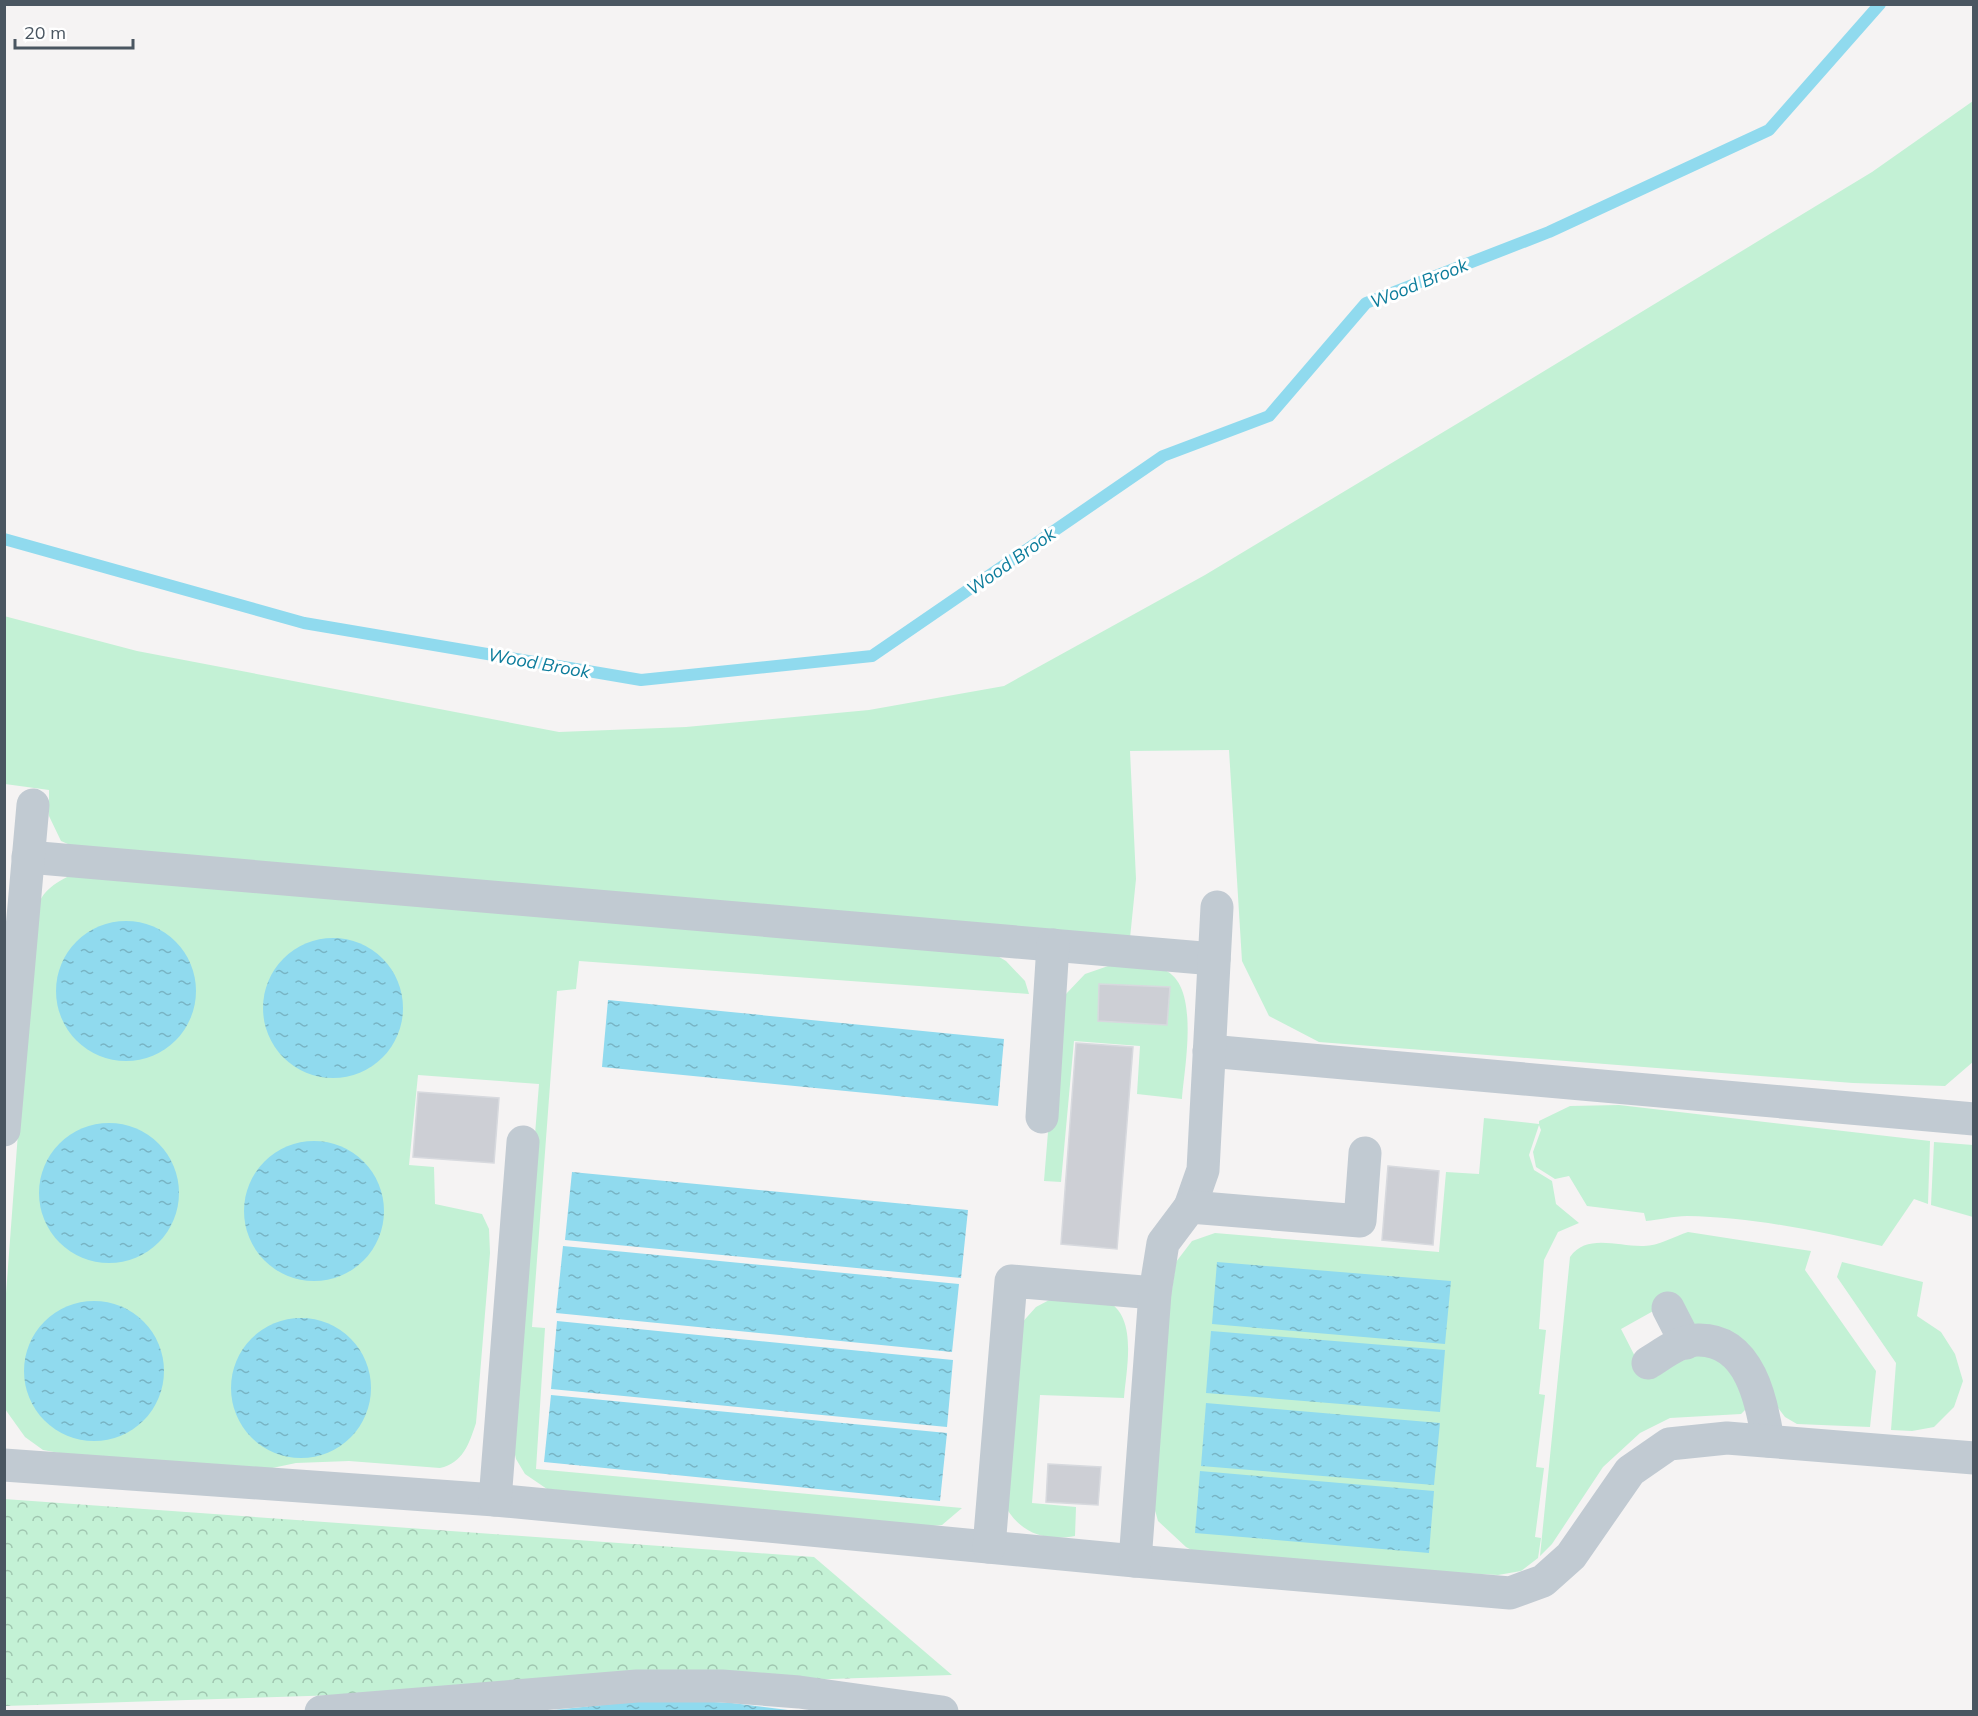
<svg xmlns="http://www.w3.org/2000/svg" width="1978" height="1716" font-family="Mulish,sans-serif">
	<defs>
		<pattern id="forest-crowns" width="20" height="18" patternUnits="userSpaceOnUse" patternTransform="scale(1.5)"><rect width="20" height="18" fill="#c3f1d5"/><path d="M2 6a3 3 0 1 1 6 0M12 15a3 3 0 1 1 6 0" fill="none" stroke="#a0c6b0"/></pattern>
		<pattern id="water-ripples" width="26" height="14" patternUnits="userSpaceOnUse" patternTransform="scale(1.5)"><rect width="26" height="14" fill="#90daee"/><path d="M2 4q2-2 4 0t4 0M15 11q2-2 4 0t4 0" fill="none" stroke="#78b4c4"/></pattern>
	</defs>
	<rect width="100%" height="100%" fill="#f5f3f3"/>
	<g fill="#c3f1d5">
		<polygon points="1973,101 1974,1061 1945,1086 1853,1083 1319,1042 1269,1016 1242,961 1229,750 1130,751 1136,879 1130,938 84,851 61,841 49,816 49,790 5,784 4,616 137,651 559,732 686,727 869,710 1004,686 1205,575 1480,410 1872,172"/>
		<path d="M71 875 982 947 1006 961 1025 981 1029 994 579 961 576 989 557 991 532 1327 545 1328 536 1469 962 1508 942 1525 922 1527 547 1489 525 1474 516 1459 508 1425 517 1362 539 1084 418 1075 409 1165 434 1167 435 1204 482 1214 489 1229 490 1253 476 1423C469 1444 463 1463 440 1468L349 1461 296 1463 258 1471 65 1454 43 1450 25 1437 5 1409V1307L34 919C39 894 49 886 71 875Z"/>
		<path d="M1114 964C1129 966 1146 965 1161 969 1202 980 1184 1068 1182 1099L1137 1094 1140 1046 1074 1041 1061 1182 1044 1181 1058 1010 1066 994 1085 974Z"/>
		<path d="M1619 1105 1930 1141 1928 1204 1914 1199 1882 1246C1818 1231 1752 1217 1687 1216 1673 1216 1659 1220 1646 1221L1644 1213 1587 1206 1569 1176 1555 1179 1536 1167 1533 1152 1541 1130 1539 1125 1529 1155 1534 1170 1552 1181 1556 1204 1579 1223 1558 1232 1544 1260 1539 1329 1546 1330 1539 1394 1545 1395 1536 1467 1544 1468 1535 1537 1541 1538 1538 1558 1521 1571 1498 1575 1206 1558 1186 1547 1158 1521 1149 1489 1157 1390 1176 1262 1192 1241 1215 1233 1439 1252 1446 1172 1479 1174 1484 1118 1539 1124V1121L1570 1106Z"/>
		<polygon points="1934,1142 1973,1145 1973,1217 1931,1205"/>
		<path d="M1688 1232 1811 1251 1805 1270 1876 1371 1870 1427 1797 1424 1785 1417 1772 1400 1700 1330 1673 1300 1621 1329 1646 1378 1671 1365 1705 1352 1734 1368 1748 1407 1741 1414 1670 1418 1640 1433 1603 1467 1552 1544 1540 1556 1570 1257C1587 1233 1618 1247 1644 1246 1658 1246 1675 1236 1688 1232Z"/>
		<polygon points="1842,1262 1923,1282 1917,1316 1941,1332 1955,1354 1963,1381 1954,1407 1934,1427 1912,1431 1891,1430 1896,1363 1837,1277"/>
		<path d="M1055 1297C1068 1297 1094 1296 1105 1300 1139 1315 1126 1369 1124 1398L1040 1395 1032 1503 1076 1507 1075 1536C1043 1542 1018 1532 1003 1502L1019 1326 1036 1307Z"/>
	</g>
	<polygon fill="url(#forest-crowns)" points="4,1499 814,1557 952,1675 5,1706"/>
	<g fill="url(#water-ripples)">
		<circle cx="126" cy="991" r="70"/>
		<circle cx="333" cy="1008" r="70"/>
		<polygon points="608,1000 1004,1039 998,1106 602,1067"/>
		<circle cx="109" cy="1193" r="70"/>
		<circle cx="314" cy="1211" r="70"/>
		<polygon points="572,1172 968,1210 961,1278 565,1240"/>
		<polygon points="563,1246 959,1284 952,1352 556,1313"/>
		<polygon points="1217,1262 1451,1281 1445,1344 1212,1324"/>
		<circle cx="94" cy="1371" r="70"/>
		<circle cx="301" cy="1388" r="70"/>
		<polygon points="557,1321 953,1360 947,1427 551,1389"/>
		<polygon points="1211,1331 1445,1350 1440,1412 1206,1393"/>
		<polygon points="551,1395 947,1433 940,1501 544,1462"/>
		<polygon points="1206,1403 1440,1423 1434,1485 1201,1466"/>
		<polygon points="1200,1471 1434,1491 1429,1553 1195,1533"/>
		<polygon points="660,1699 732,1703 796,1711 534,1712"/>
	</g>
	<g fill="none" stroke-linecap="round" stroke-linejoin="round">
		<polyline stroke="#90daee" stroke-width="12" points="4,539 304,623 641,680 872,656 1163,456 1269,416 1366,303 1549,232 1769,130 1880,4"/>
	</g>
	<g fill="#cdcfd5" stroke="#d7d9de" stroke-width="1.5">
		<polygon points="1099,984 1170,987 1167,1025 1098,1021"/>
		<polygon points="1076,1043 1133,1047 1117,1249 1061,1244"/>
		<polygon points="418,1092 499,1098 494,1163 413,1157"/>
		<polygon points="1388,1166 1439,1171 1433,1245 1382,1240"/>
		<polygon points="1048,1464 1101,1467 1098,1505 1046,1502"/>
	</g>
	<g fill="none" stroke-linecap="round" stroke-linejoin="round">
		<g stroke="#c1cad2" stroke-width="33">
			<polyline points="28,857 1214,959"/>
			<polyline points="1209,1051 1974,1119"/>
			<polyline points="1042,1117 1053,945"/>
			<polyline points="4,1130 33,805"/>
			<polyline points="1190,1207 1203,1170 1217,907"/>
			<polyline points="1668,1308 1686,1343"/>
			<path d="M1648 1363C1663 1354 1680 1340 1698 1340 1750 1339 1762 1402 1768 1441"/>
			<polyline points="4,1465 495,1500 1135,1561 1510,1593 1543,1581 1571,1556 1630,1471 1669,1444 1727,1438 1974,1458"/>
			<polyline points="495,1500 523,1142"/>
			<polyline points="989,1547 1011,1281 1155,1293"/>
			<polyline points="1135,1561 1155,1293 1163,1243 1190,1207 1360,1221 1365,1153"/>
			<polyline points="321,1712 637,1686 722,1686 799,1692 942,1712"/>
		</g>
	</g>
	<g text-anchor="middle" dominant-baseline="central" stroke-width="6" stroke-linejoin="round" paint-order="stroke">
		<g font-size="18" font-style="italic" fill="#0c7c9b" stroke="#fff">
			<text transform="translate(1419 283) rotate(-22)">Wood Brook</text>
			<text transform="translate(1011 561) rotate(-35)">Wood Brook</text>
			<text transform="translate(539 663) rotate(10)">Wood Brook</text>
		</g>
	</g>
	<rect width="1978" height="1716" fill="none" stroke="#4a5661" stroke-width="12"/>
	<path d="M15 39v9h118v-9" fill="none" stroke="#4a5661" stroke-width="3"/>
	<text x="24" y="39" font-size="18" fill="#4a5661" stroke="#ffffff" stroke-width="4.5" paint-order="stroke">20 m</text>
</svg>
